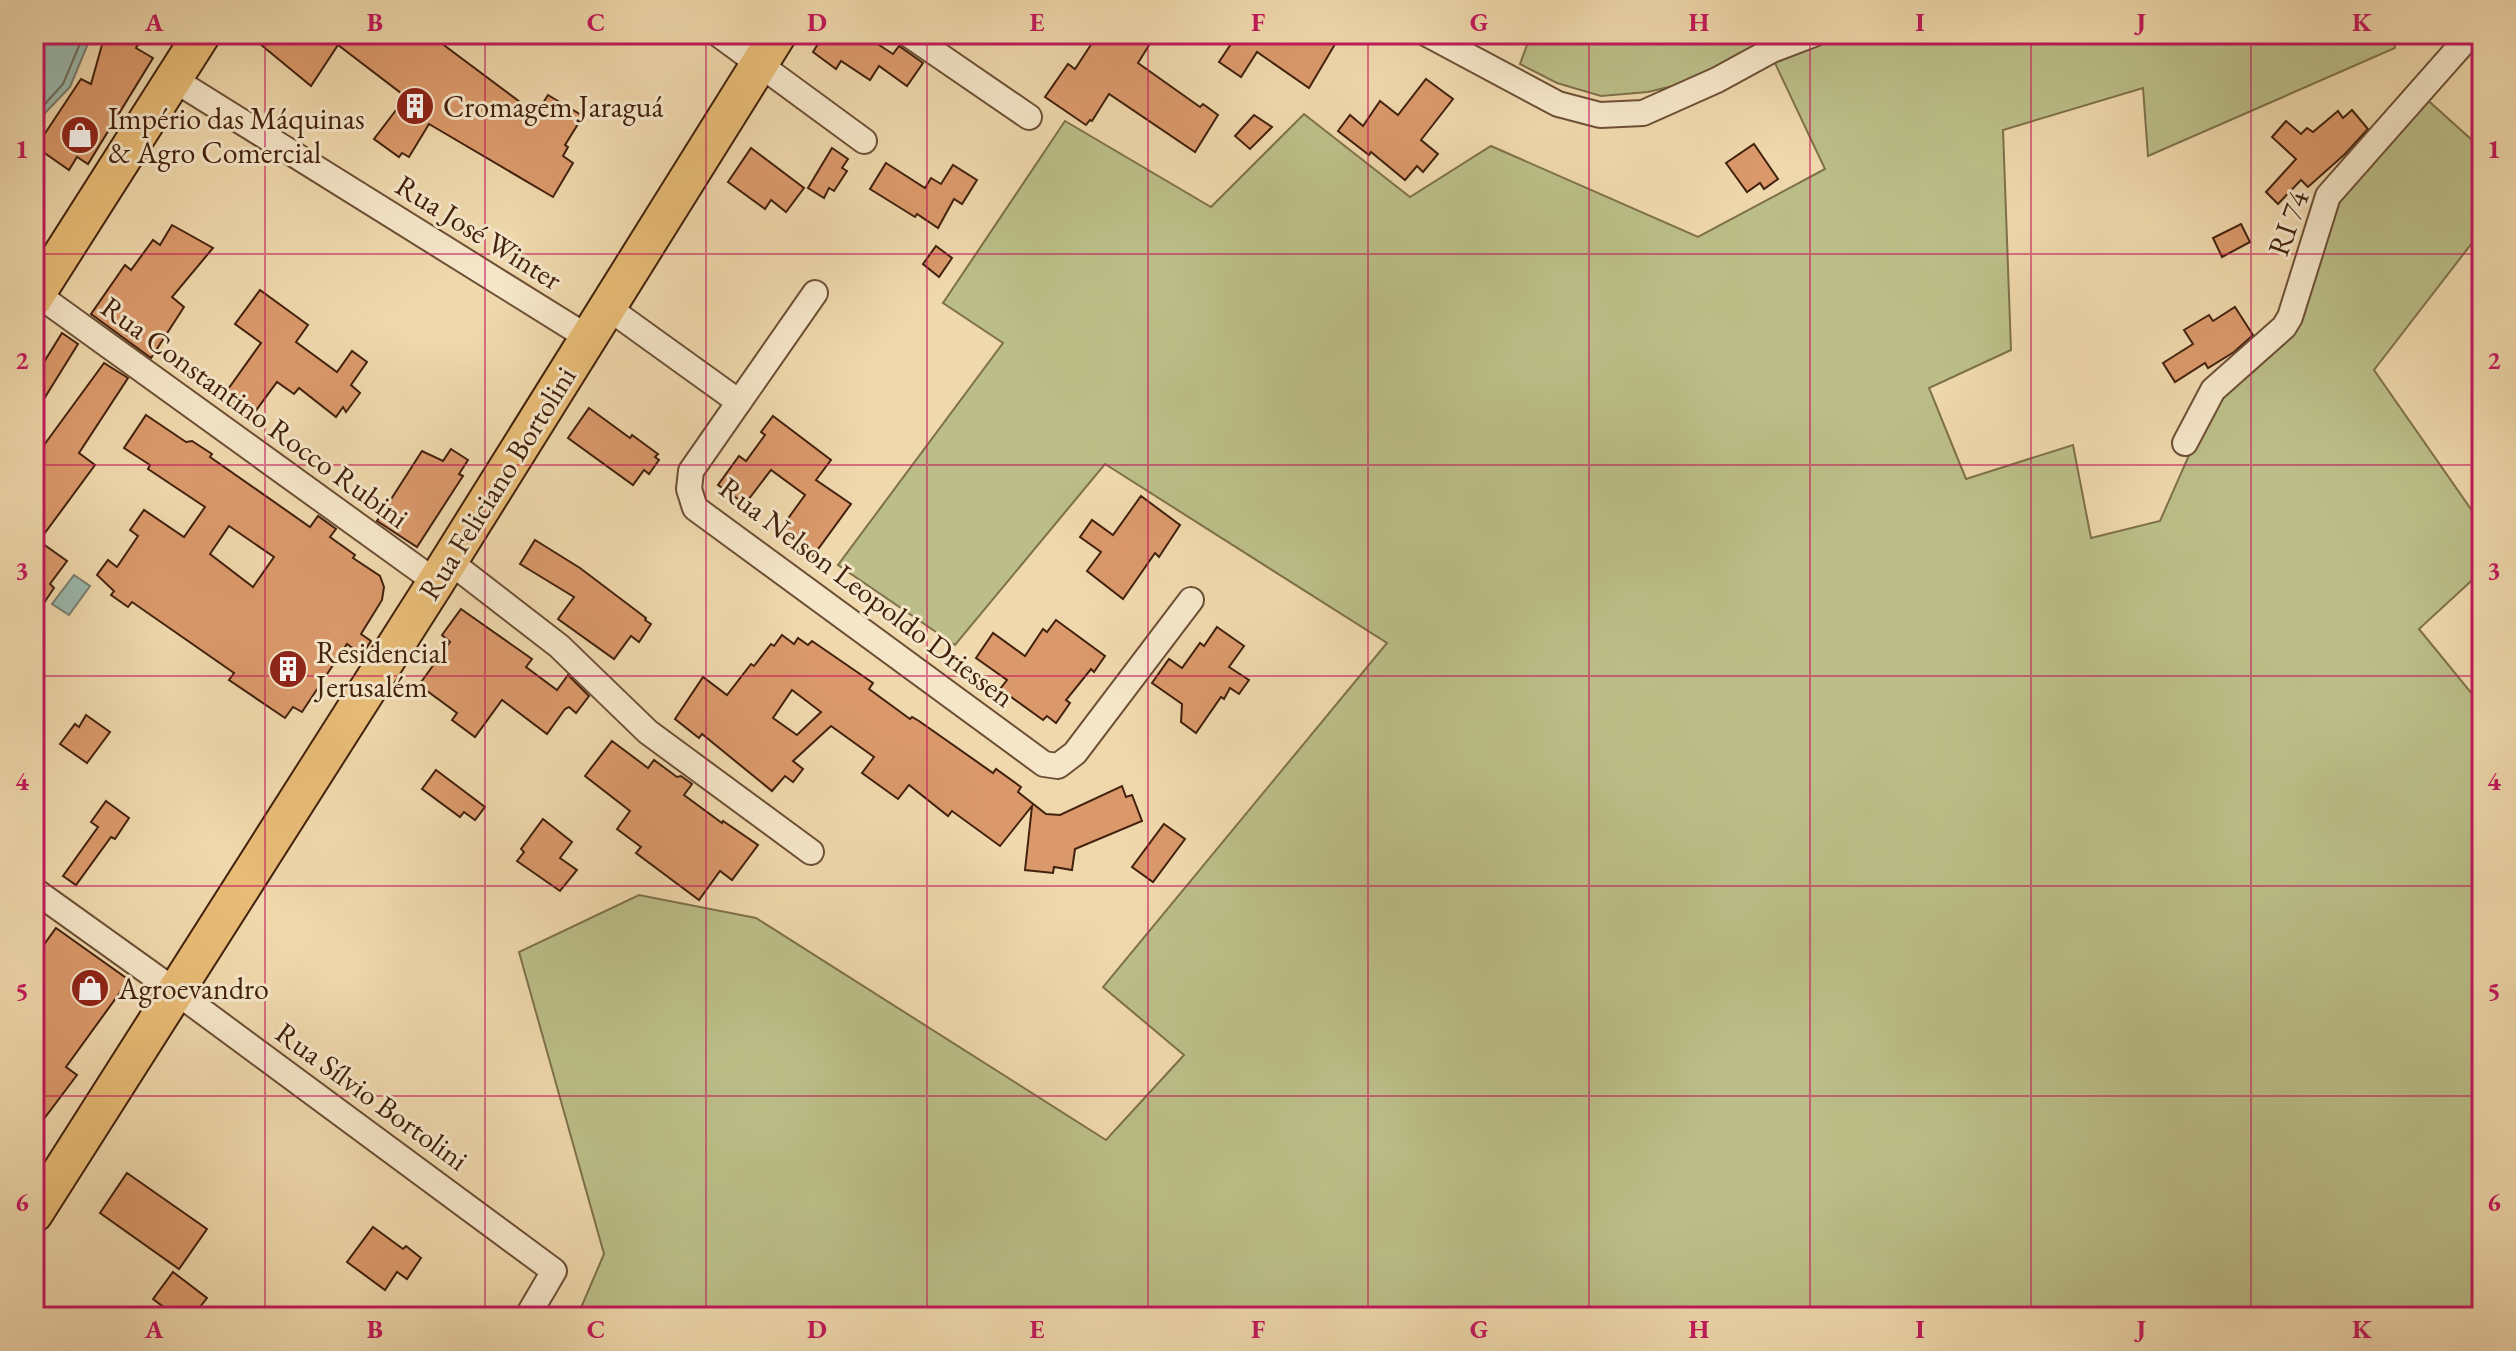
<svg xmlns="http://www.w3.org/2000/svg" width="2516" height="1351" font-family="'EB Garamond',serif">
	<rect width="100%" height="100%" fill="#efd8ac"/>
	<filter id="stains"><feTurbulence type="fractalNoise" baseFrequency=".0025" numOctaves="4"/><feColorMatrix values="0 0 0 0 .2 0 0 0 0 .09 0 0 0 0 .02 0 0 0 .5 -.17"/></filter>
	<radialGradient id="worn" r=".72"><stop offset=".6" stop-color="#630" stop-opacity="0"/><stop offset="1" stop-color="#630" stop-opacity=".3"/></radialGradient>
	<g fill="#bbbe88" stroke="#7e704a" stroke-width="2">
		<polygon points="1531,34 1790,34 1685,83 1648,92 1601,96 1557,83 1520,64"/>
		<polygon points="1837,34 2393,34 2395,48 2148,156 2143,88 2003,130 2011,350 1929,388 1966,479 2073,445 2091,538 2160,521 2212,403 2292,327 2332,201 2423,96 2482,149 2482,230 2374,370 2482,525 2482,571 2419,629 2482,706 2482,1317 577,1317 604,1254 519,952 639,895 756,918 1106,1140 1184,1055 1103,987 1387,643 1105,464 955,645 838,565 1003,343 943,303 1065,121 1211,207 1304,114 1410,197 1491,146 1698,237 1825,169 1774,61"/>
	</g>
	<g fill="#9ab9ae" stroke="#777c6e" stroke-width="2">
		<polygon points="34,34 92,34 70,87 46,112 34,130"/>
		<polygon points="74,575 90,586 69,615 52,604"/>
	</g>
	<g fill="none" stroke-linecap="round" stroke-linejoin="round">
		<polyline stroke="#6e6d5e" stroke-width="2" points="34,116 63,84 84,34"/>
	</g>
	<g fill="#db996b" stroke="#42210d" stroke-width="2" fill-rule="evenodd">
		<polygon points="105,34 145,34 136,48 153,58 88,164 77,157 69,170 36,147 81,79 91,84"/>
		<polygon points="248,34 429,34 536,114 548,95 583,116 565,145 568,147 563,156 573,163 553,197 429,124 409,157 402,153 399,157 374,139 406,97 338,45 311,86"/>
		<polygon points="824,34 862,34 893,54 899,46 923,63 907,86 879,66 870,80 841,61 836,69 813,52"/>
		<polygon points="1098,34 1108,34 1120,42 1126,34 1156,34 1138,63 1200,107 1203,104 1218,115 1195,152 1109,94 1092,121 1090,120 1086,125 1045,97 1068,64 1075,69"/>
		<polygon points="1230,34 1341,34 1309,88 1257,52 1241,77 1219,62 1235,38"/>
		<polygon points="1426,79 1453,99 1421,140 1438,154 1423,172 1417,166 1405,180 1371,152 1369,155 1338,131 1350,115 1363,126 1380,101 1398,115"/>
		<polygon points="2352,110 2368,129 2345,154 2308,187 2301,180 2278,204 2266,192 2296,159 2272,137 2286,121 2301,134 2307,128 2313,132 2338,111 2343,118"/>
		<polygon points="1254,115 1272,127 1250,149 1235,136"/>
		<polygon points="1754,144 1778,179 1764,189 1760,183 1747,192 1726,163"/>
		<polygon points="751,148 804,188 786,212 771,200 765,209 728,182"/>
		<polygon points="832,148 848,159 842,168 847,171 834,191 829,188 824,198 808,188"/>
		<polygon points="886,163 925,188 931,178 941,184 953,165 977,180 962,204 954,199 938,228 917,214 915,217 870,189"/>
		<polygon points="2241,224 2250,242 2222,257 2213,238"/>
		<polygon points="172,225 213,248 172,297 184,307 151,358 91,314 125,265 131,270 153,240 160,245"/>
		<polygon points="936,246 952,258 939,277 923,264"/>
		<polygon points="260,290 308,325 296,342 337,372 352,351 367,362 351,385 360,393 346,412 343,407 336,417 299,388 294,394 277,382 249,420 221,399 261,343 235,324"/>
		<polygon points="2235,307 2253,335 2234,352 2208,368 2205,363 2175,382 2163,363 2193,344 2184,330 2209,315 2213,321"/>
		<polygon points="62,333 78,344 34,415 34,378"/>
		<polygon points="104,363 128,378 79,453 95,465 39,541 67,561 50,584 54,588 34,618 34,439 44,445"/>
		<polygon points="589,408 630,438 632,435 658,454 655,457 659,460 649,474 644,470 633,485 568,438"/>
		<path d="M146 415 186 442 192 441 212 454 210 457 310 527 318 516 336 529 330 537 355 555 353 558 380 576 384 587 382 600 361 634 371 641 362 655 347 644 302 712 293 707 285 718 229 680 234 673 132 602 128 607 111 595 114 591 97 575 108 560 117 567 138 536 130 530 144 510 184 537 205 507 148 469 150 465 124 448ZM229 526 274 557 253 587 210 554Z"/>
		<polygon points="773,416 831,460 816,480 851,504 813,556 779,531 805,495 771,470 745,504 718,485 739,456 746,461 765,435 761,432"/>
		<polygon points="451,449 468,460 459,474 463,476 417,547 377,521 422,451 443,461"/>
		<polygon points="1141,496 1180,525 1159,557 1155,553 1123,599 1087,571 1101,552 1080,537 1092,520 1113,535"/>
		<polygon points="535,540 580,568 646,618 645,620 651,624 639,642 631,636 614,659 558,619 574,597 520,564"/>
		<polygon points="461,609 532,659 526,667 557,690 568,675 589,696 576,713 569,707 565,709 547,734 502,700 475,737 452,720 457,713 419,685 450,642 442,635"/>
		<polygon points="1056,620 1105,656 1094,672 1091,669 1066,700 1070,703 1056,723 1047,716 1043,720 1000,689 1007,680 976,658 993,633 1025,656 1043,629 1047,632"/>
		<polygon points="1217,627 1244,646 1229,667 1249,680 1239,694 1230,688 1224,699 1221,697 1196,733 1181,722 1182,704 1152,683 1169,659 1182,668 1200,643 1204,646"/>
		<path d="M782 635 794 644 798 638 808 645 812 641 873 683 869 689 910 719 912 717 919 721 993 773 996 769 1021 787 1018 792 1046 814 1060 815 1122 786 1126 797 1132 795 1142 821 1075 849 1072 870 1054 867 1053 873 1025 870 1032 806 1000 846 952 811 948 816 909 785 898 799 862 773 874 757 831 726 793 761 803 769 793 782 785 776 772 791 702 734 699 738 675 719 703 677 727 695 751 664 754 666 771 644 774 646ZM792 690 821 712 797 735 773 718Z"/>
		<polygon points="86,715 110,732 87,763 60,744 75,724 79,727"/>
		<polygon points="612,741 648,768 654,760 677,777 681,776 692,784 684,795 722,823 723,821 758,845 732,880 720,871 699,900 636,853 641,847 617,829 630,811 585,776"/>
		<polygon points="436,770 485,807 475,820 464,812 460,817 422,789"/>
		<polygon points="106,801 129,818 115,839 111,837 76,885 63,876 98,827 91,822"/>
		<polygon points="543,819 572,842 560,858 577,870 560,891 517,861 524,852 521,849"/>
		<polygon points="1164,824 1185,839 1153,882 1132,867"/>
		<polygon points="56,928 129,980 66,1067 77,1075 34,1132 34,945 40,950"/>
		<polygon points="127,1173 207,1229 179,1269 100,1213"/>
		<polygon points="373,1227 403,1249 406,1246 421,1258 407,1279 397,1272 385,1290 347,1262"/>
		<polygon points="173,1272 207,1298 192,1317 177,1317 153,1299"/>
	</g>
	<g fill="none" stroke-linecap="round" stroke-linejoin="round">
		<defs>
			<g id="street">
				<polyline points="718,34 864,141"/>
				<polyline points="908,34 1029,117"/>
				<polyline points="1427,34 1558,104 1600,115 1643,113 1717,80 1772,50 1814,34"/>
				<polyline points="173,79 587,337"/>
				<polyline points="37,294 436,582"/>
				<polyline points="607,307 739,402 691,471 689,489 695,508 1044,764 1058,766 1075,753 1191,600"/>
				<polyline points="739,402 815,293"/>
				<polyline points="2185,443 2213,390 2284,327 2290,317 2328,196 2471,34"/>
				<polyline points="449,561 559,646 648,732 811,852"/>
				<polyline points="34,890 175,991 554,1271 527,1317"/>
			</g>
			<g id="primary">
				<polyline points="34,298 202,34"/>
				<polyline points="34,1214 436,582 778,34"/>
			</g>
		</defs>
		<use href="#street" stroke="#6d4f35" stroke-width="28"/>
		<use href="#primary" stroke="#42210d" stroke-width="40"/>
		<use href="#street" stroke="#f5e6c9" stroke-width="24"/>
		<use href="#primary" stroke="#e8bc76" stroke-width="36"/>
	</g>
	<path fill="none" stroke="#c2185b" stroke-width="2" stroke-opacity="0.55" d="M265 34V1317M485 34V1317M706 34V1317M927 34V1317M1148 34V1317M1368 34V1317M1589 34V1317M1810 34V1317M2031 34V1317M2251 34V1317M34 254H2482M34 465H2482M34 676H2482M34 886H2482M34 1096H2482"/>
	<defs>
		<symbol id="building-disc" viewBox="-11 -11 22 22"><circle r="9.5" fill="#8f2418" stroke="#f5e6c9"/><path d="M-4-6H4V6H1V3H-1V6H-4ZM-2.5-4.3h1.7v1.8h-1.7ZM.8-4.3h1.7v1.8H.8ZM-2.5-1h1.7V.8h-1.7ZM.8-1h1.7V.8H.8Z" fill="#fff"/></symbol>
		<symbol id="shop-disc" viewBox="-11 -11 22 22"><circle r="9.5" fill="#8f2418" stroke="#f5e6c9"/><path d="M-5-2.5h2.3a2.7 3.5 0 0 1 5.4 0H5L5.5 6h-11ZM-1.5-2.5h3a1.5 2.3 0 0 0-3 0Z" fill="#fff"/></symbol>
	</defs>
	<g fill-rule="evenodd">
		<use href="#building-disc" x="393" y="84" width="44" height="44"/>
		<use href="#shop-disc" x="58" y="113" width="44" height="44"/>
		<use href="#building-disc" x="266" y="647" width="44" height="44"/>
		<use href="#shop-disc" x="68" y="966" width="44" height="44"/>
	</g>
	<g text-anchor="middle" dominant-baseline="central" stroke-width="6" stroke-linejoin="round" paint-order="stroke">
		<g font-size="30" fill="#42210d" stroke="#f5e6c9" text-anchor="start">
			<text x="443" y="106">Cromagem Jaraguá</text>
			<text x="108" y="118">Império das Máquinas<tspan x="108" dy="34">&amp; Agro Comercial</tspan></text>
			<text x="316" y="652">Residencial<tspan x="316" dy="34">Jerusalém</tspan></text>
			<text x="118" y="988">Agroevandro</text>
		</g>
		<g font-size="30" fill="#42210d" stroke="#f5e6c9">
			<text transform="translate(2288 223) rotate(-70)">RI 74</text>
			<text transform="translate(479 232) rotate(32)">Rua José Winter</text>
			<text transform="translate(255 412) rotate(36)">Rua Constantino Rocco Rubini</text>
			<text transform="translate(497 483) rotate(-58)">Rua Feliciano Bortolini</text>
			<text transform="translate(867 592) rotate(37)">Rua Nelson Leopoldo Driessen</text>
			<text transform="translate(372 1096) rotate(36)">Rua Sílvio Bortolini</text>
		</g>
	</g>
	<rect width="2516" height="1351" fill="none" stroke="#efd8ac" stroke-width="88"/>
	<rect x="44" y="44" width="2428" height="1263" fill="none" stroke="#c2185b" stroke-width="3"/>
	<g font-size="26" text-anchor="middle" font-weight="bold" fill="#c2185b">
		<text x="154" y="31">A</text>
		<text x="375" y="31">B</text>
		<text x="596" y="31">C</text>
		<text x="817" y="31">D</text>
		<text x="1037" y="31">E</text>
		<text x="1258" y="31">F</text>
		<text x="1479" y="31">G</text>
		<text x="1699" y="31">H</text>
		<text x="1920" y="31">I</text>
		<text x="2141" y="31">J</text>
		<text x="2362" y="31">K</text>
		<text x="22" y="158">1</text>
		<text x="2494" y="158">1</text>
		<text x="22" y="369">2</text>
		<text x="2494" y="369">2</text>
		<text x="22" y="579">3</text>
		<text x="2494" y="579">3</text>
		<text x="22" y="790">4</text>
		<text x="2494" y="790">4</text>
		<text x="22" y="1000">5</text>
		<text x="2494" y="1000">5</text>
		<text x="22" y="1211">6</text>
		<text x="2494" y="1211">6</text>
		<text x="154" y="1338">A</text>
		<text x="375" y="1338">B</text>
		<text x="596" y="1338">C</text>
		<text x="817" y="1338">D</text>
		<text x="1037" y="1338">E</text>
		<text x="1258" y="1338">F</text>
		<text x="1479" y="1338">G</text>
		<text x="1699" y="1338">H</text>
		<text x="1920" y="1338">I</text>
		<text x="2141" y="1338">J</text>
		<text x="2362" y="1338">K</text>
	</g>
	<rect width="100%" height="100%" filter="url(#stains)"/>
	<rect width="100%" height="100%" fill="url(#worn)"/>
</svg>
